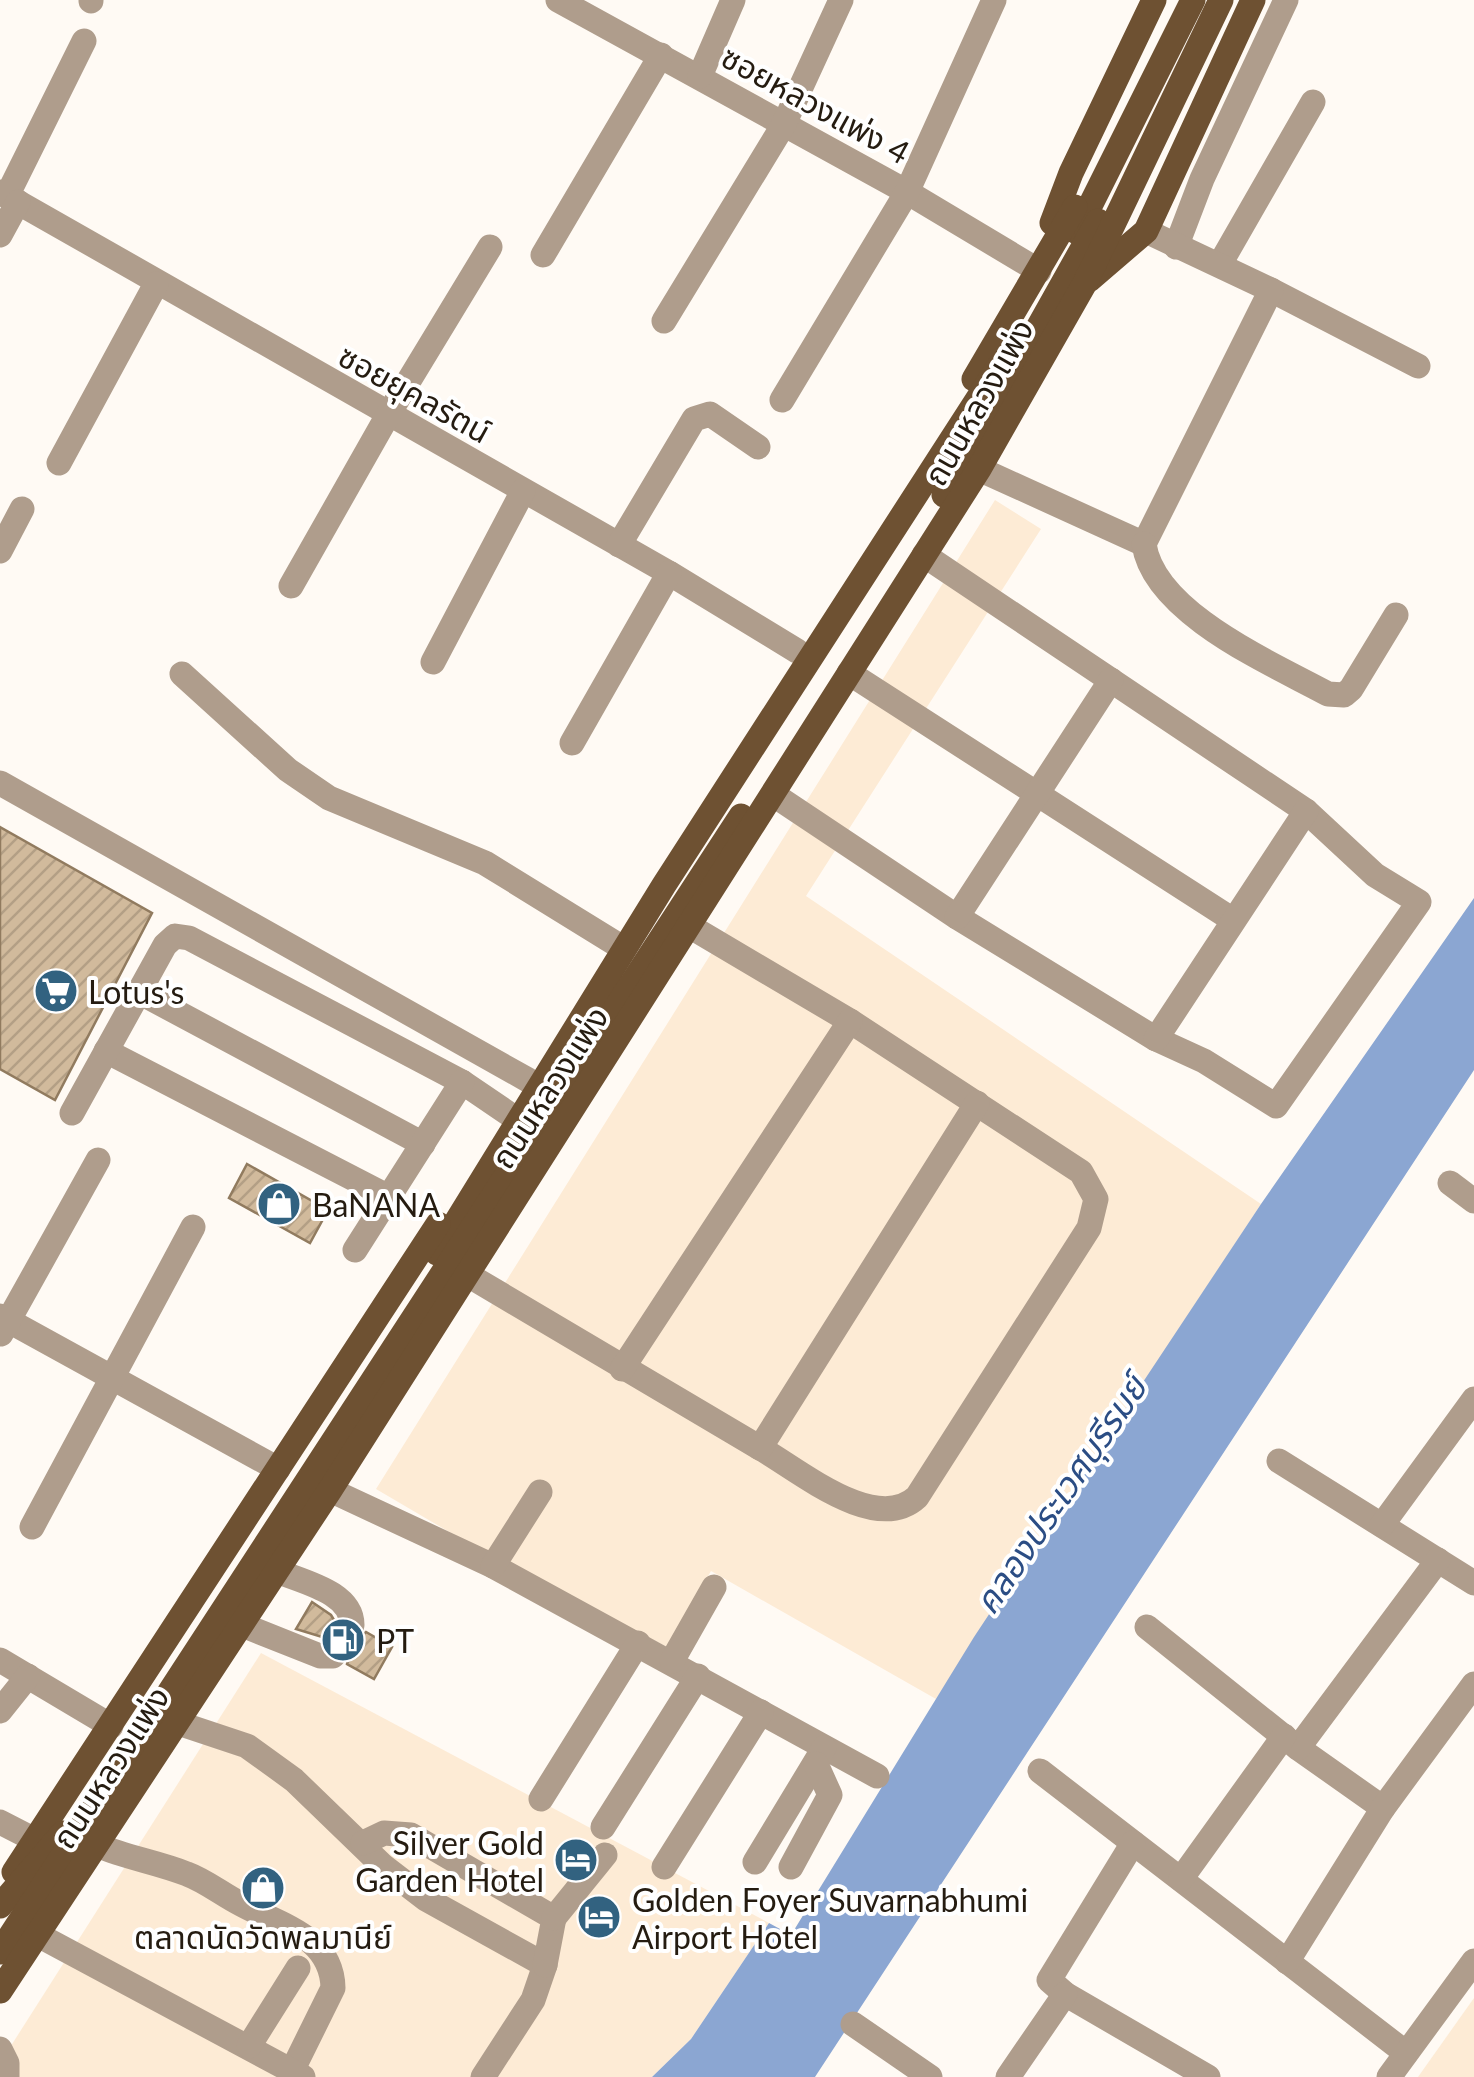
<svg xmlns="http://www.w3.org/2000/svg" width="1474" height="2077" font-family="Lato,'Noto Sans Thai',sans-serif">
	<defs>
		<pattern id="building-hatch" width="6" height="6" patternUnits="userSpaceOnUse" patternTransform="scale(2.5)"><rect width="6" height="6" fill="#d1ba9c"/><path d="M-1 1l2-2M0 6l6-6M5 7l2-2" fill="none" stroke="#b39f85"/></pattern>
	</defs>
	<rect width="100%" height="100%" fill="#fffaf4"/>
	<g fill="#fdebd5">
		<polygon points="995,500 1041,529 806,896 1261,1204 936,1699 711,1571 667,1647 485,1553 376,1489"/>
		<polygon points="261,1653 769,1923 691,2039 652,2077 0,2077 0,2063"/>
		<polygon points="1474,1998 1474,2077 1418,2077"/>
	</g>
	<polygon fill="#8ba6d2" points="1474,898 1474,1070 815,2077 652,2077 691,2039 769,1923 791,1935 974,1637 1261,1204"/>
	<g fill="url(#building-hatch)" stroke="#917b5f" stroke-width="2.5">
		<polygon points="0,827 152,913 55,1100 0,1069"/>
		<polygon points="247,1164 328,1210 310,1243 229,1198"/>
		<polygon points="312,1602 331,1615 346,1640 356,1641 366,1632 392,1647 374,1679 347,1664 349,1655 342,1643 296,1629"/>
	</g>
	<g fill="none" stroke-linecap="round" stroke-linejoin="round">
		<g stroke="#af9d8c" stroke-width="25">
			<polyline points="558,0 907,192 1039,271"/>
			<polyline points="91,1 91,0"/>
			<polyline points="700,76 733,0"/>
			<polyline points="0,192 669,573 797,651"/>
			<polyline points="7,196 84,41"/>
			<polyline points="0,235 18,202"/>
			<polyline points="1176,247 1202,179 1286,0"/>
			<polyline points="543,255 661,55"/>
			<polyline points="1220,264 1313,102"/>
			<polyline points="1271,290 1418,366"/>
			<polyline points="664,321 784,124 841,0"/>
			<polyline points="782,400 907,192 994,0"/>
			<polyline points="59,463 156,284"/>
			<polyline points="979,469 1144,544 1271,290 1146,231"/>
			<path d="M1144 544C1154 613 1271 663 1328 694L1344 695 1351 689 1396 615"/>
			<polyline points="619,545 694,419 710,414 758,447"/>
			<polyline points="0,551 22,509"/>
			<polyline points="291,586 388,415 490,247"/>
			<polyline points="433,662 523,491"/>
			<polyline points="849,673 1233,920"/>
			<polyline points="182,674 288,770 329,798 485,863 613,942"/>
			<polyline points="572,743 669,573"/>
			<polyline points="0,783 528,1080"/>
			<polyline points="774,795 957,917 1156,1039 1204,1061 1276,1106 1419,902 1375,875 1306,811 924,555"/>
			<polyline points="957,917 1111,680"/>
			<path d="M691 927 850 1021 1081 1172 1096 1199 1089 1228 917 1497C876 1535 800 1471 760 1448"/>
			<polyline points="139,992 423,1144"/>
			<polyline points="1156,1039 1306,811"/>
			<polyline points="106,1051 389,1197"/>
			<polyline points="72,1113 165,945 175,936 189,938 462,1082 509,1114"/>
			<polyline points="1450,1183 1474,1201"/>
			<polyline points="355,1250 462,1082"/>
			<polyline points="468,1275 760,1448 977,1103"/>
			<polyline points="0,1316 278,1469"/>
			<polyline points="1,1334 98,1160"/>
			<polyline points="622,1369 850,1021"/>
			<polyline points="1279,1461 1474,1583"/>
			<polyline points="330,1490 493,1566 877,1776"/>
			<polyline points="1382,1525 1474,1399"/>
			<polyline points="32,1527 193,1227"/>
			<polyline points="493,1566 540,1492"/>
			<path d="M277 1571C303 1582 352 1592 352 1625"/>
			<polyline points="242,1625 320,1656 333,1656"/>
			<polyline points="1147,1627 1298,1748 1383,1808"/>
			<polyline points="0,1660 111,1726"/>
			<polyline points="672,1661 714,1587"/>
			<polyline points="0,1711 28,1676"/>
			<polyline points="178,1723 247,1746 294,1780 383,1866 426,1899 545,1965 533,2000 483,2077"/>
			<polyline points="1298,1748 1438,1560"/>
			<polyline points="1040,1771 1406,2053"/>
			<polyline points="541,1799 638,1643"/>
			<polyline points="0,1822 35,1840"/>
			<polyline points="603,1827 698,1676"/>
			<polyline points="363,1843 384,1833 411,1835 554,1918 545,1965"/>
			<polyline points="1133,1843 1049,1980 1065,1994 1208,2077"/>
			<path d="M97 1845C127 1858 157 1862 187 1874 206 1881 223 1895 241 1904 279 1925 332 1936 333 1988L292 2071"/>
			<polyline points="755,1862 824,1748"/>
			<polyline points="664,1867 761,1712"/>
			<polyline points="791,1867 830,1795 816,1764"/>
			<polyline points="1181,1879 1284,1736"/>
			<polyline points="554,1918 605,1855"/>
			<polyline points="38,1935 303,2077"/>
			<polyline points="1287,1962 1383,1808 1474,1684"/>
			<polyline points="853,2024 930,2077"/>
			<polyline points="249,2046 298,1968"/>
			<polyline points="0,2049 7,2063 7,2077"/>
			<polyline points="1008,2077 1065,1994"/>
			<polyline points="1389,2077 1474,1961"/>
		</g>
		<g stroke="#6e5132" stroke-width="25">
			<polyline points="1052,223 1071,173 1154,0"/>
			<polyline points="1077,232 1193,0"/>
			<polyline points="1089,280 1146,231 1253,0"/>
			<polyline points="974,379 1075,207"/>
			<polyline points="944,495 1098,221"/>
			<polyline points="437,1253 664,885 999,366"/>
			<polyline points="14,1872 438,1224"/>
			<polyline points="0,1906 63,1833"/>
			<polyline points="0,1952 741,816"/>
			<polyline points="0,1991 330,1490 979,469 1085,283 1221,0"/>
		</g>
	</g>
	<defs>
		<symbol id="supermarket-disc" viewBox="-11 -11 22 22"><circle r="9.5" fill="#326280" stroke="#fff"/><path d="M-6-5.5h2.5l.6 2H6L4.5 2H-2.5L-4.4-4H-6ZM-1.5 3.2a1.3 1.3 0 1 0 .1 0ZM3 3.2a1.3 1.3 0 1 0 .1 0Z" fill="#fff"/></symbol>
		<symbol id="shop-disc" viewBox="-11 -11 22 22"><circle r="9.5" fill="#326280" stroke="#fff"/><path d="M-5-2.5h2.3a2.7 3.5 0 0 1 5.4 0H5L5.5 6h-11ZM-1.5-2.5h3a1.5 2.3 0 0 0-3 0Z" fill="#fff"/></symbol>
		<symbol id="fuel-disc" viewBox="-11 -11 22 22"><circle r="9.5" fill="#326280" stroke="#fff"/><path d="M-5.5-6h7V0h2V4h1.3V-2.5L3-4.5l.8-.8L6-3V5H2.5V1h-1V6h-7ZM-4.2-4.7v3.2H.2V-4.7Z" fill="#fff"/></symbol>
		<symbol id="hotel-disc" viewBox="-11 -11 22 22"><circle r="9.5" fill="#326280" stroke="#fff"/><path d="M-6-4.5h1.5V1H6V5H4.5V3h-9V5H-6ZM-4 0a1.8 1.8 0 1 1 3.6 0ZM.5 0V-2.5h3Q6-2.5 6 0Z" fill="#fff"/></symbol>
	</defs>
	<g fill-rule="evenodd">
		<use href="#supermarket-disc" x="31" y="966" width="50" height="50"/>
		<use href="#shop-disc" x="254" y="1179" width="50" height="50"/>
		<use href="#fuel-disc" x="318" y="1615" width="50" height="50"/>
		<use href="#hotel-disc" x="551" y="1835" width="50" height="50"/>
		<use href="#shop-disc" x="238" y="1863" width="50" height="50"/>
		<use href="#hotel-disc" x="574" y="1892" width="50" height="50"/>
	</g>
	<g text-anchor="middle" dominant-baseline="central" stroke-width="8" stroke-linejoin="round" paint-order="stroke">
		<g font-size="32" fill="#251c11" stroke="#fff">
			<text transform="translate(816 104) rotate(29)">ซอยหลวงแพ่ง 4</text>
			<text transform="translate(415 393) rotate(29)">ซอยยุคลรัตน์</text>
			<text transform="translate(978 402) rotate(-60)">ถนนหลวงแพ่ง</text>
			<text transform="translate(549 1087) rotate(-57)">ถนนหลวงแพ่ง</text>
			<text transform="translate(110 1767) rotate(-57)">ถนนหลวงแพ่ง</text>
		</g>
		<g font-size="32" fill="#251c11" stroke="#fff" text-anchor="start">
			<text x="88" y="991">Lotus's</text>
			<text x="312" y="1204">BaNANA</text>
			<text x="376" y="1640">PT</text>
			<text x="544" y="1842" text-anchor="end">Silver Gold<tspan x="544" dy="37">Garden Hotel</tspan></text>
			<text x="632" y="1899">Golden Foyer Suvarnabhumi<tspan x="632" dy="37">Airport Hotel</tspan></text>
			<text x="263" y="1936" text-anchor="middle">ตลาดนัดวัดพลมานีย์</text>
		</g>
		<g font-size="35" font-style="italic" fill="#2b4d84" stroke="#fff">
			<text transform="translate(1059 1494) rotate(-56)">คลองประเวศบุรีรมย์</text>
		</g>
	</g>
</svg>
